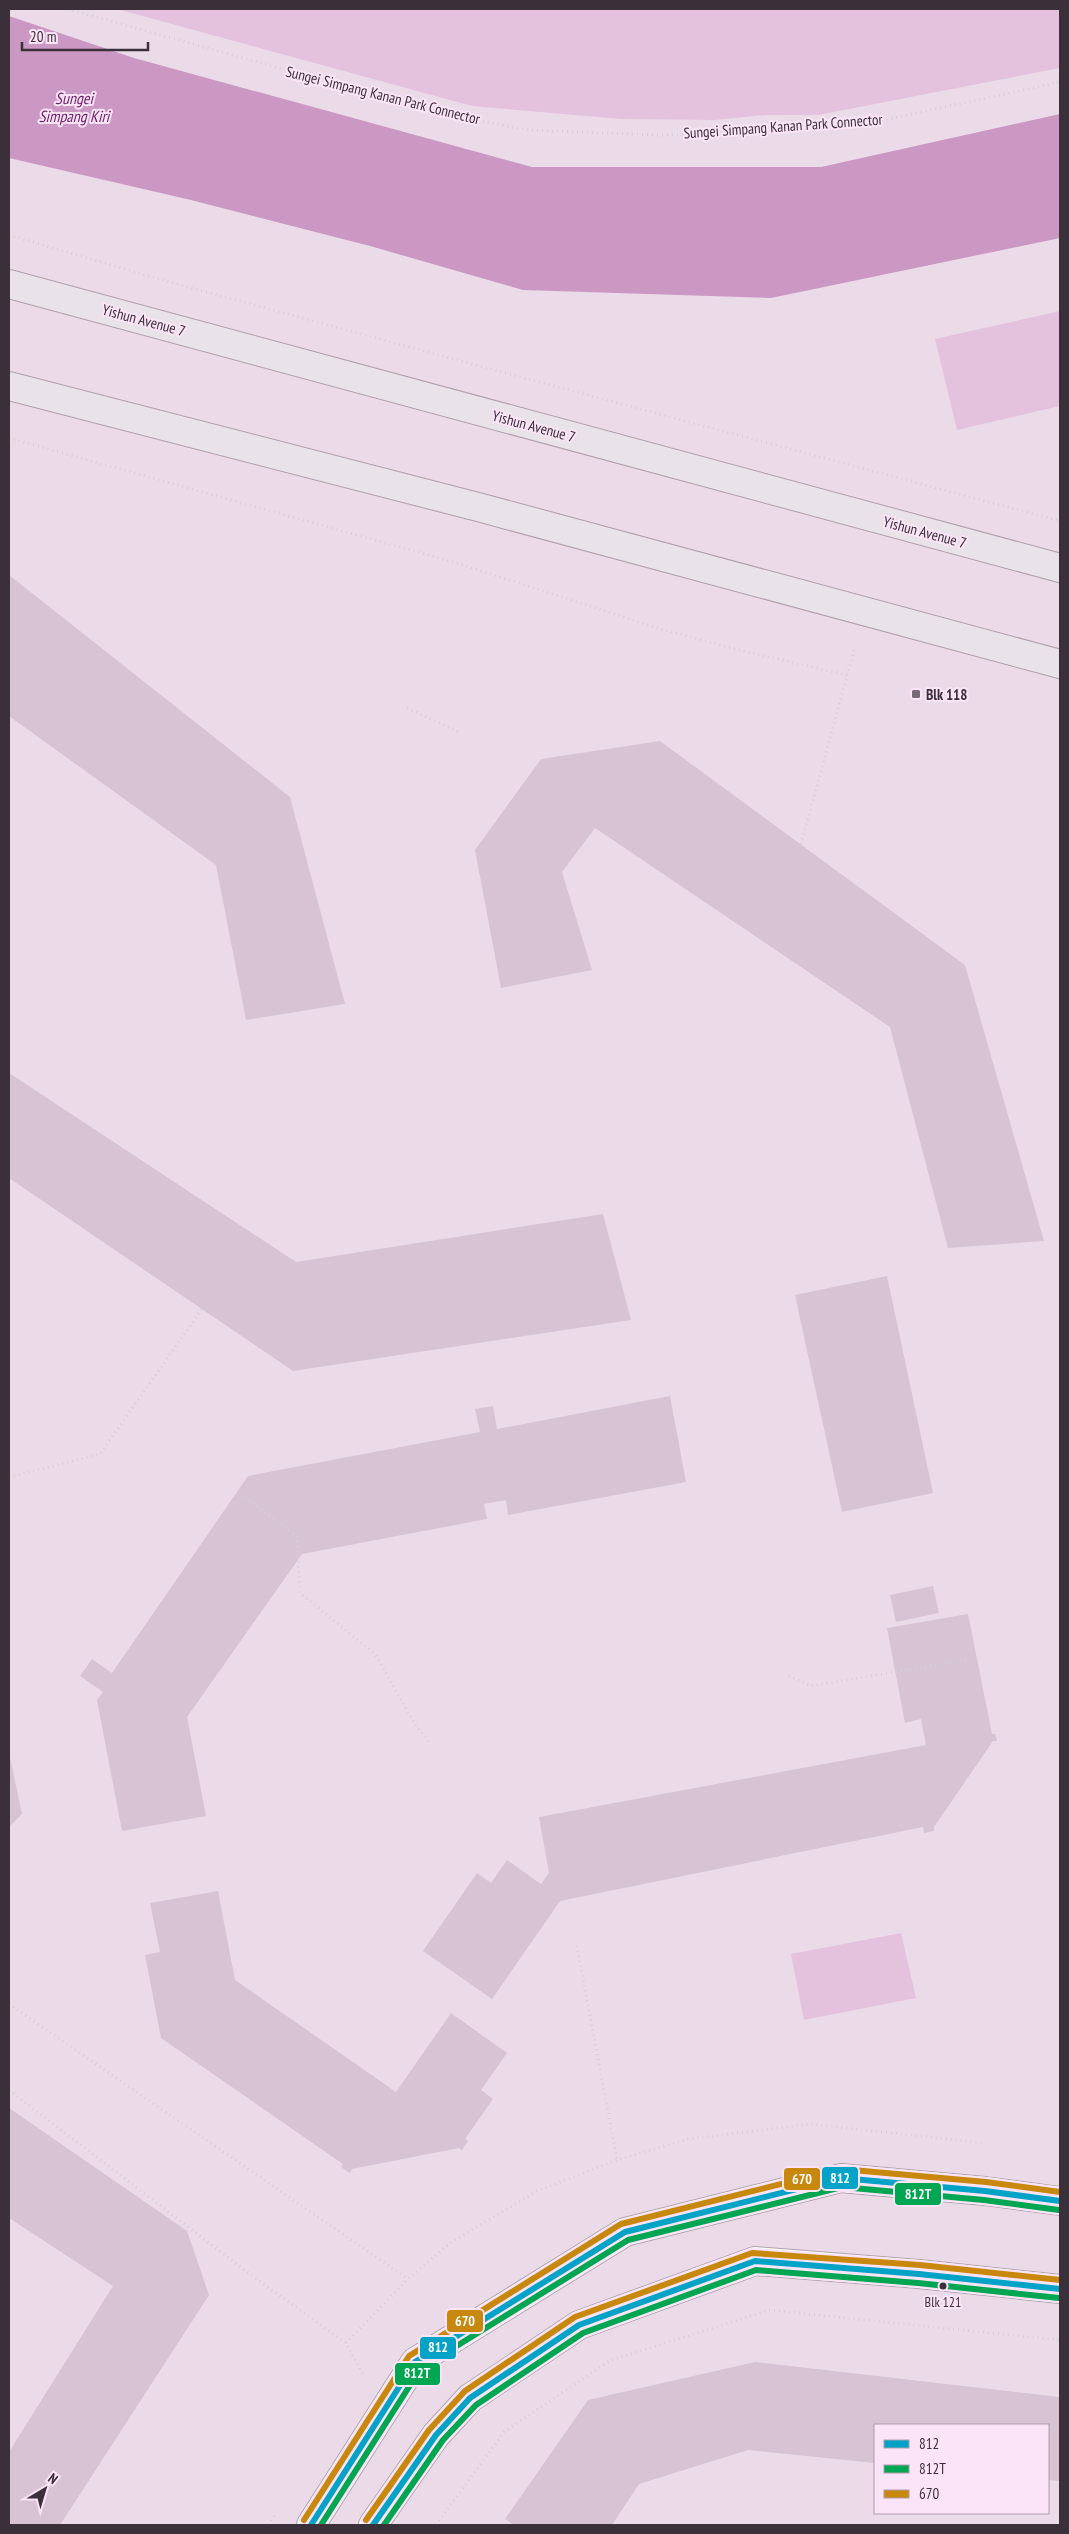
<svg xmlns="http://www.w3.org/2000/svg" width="1069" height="2534" font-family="'PT Sans Narrow',sans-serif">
	<rect width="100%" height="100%" fill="#ebdbe8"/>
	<g fill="#e4c2de">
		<polygon points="117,9 1060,9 1060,68 818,115 765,115 715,120 621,119 472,106"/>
		<polygon points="1060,311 1060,406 957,430 935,339"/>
		<polygon points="901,1933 916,1998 804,2020 791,1954"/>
	</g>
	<polygon fill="#cb98c4" points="9,16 134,58 532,167 821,167 1060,114 1060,238 771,298 523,290 370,246 191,200 9,158"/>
	<g fill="#d7c3d3">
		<polygon points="9,575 290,797 345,1004 246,1020 216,865 9,716"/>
		<polygon points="660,741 965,965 1044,1241 948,1248 890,1027 595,828 562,872 592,970 501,988 475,850 541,759"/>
		<polygon points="9,1073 296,1262 603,1214 631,1320 293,1371 9,1178"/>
		<polygon points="887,1276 933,1493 842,1512 795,1295"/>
		<polygon points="670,1396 686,1482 508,1515 506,1500 484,1504 487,1519 302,1554 187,1717 206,1816 122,1831 97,1700 103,1692 80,1676 92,1659 112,1673 248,1476 480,1432 475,1409 493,1406 497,1429"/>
		<polygon points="933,1586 939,1613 896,1622 890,1595"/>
		<polygon points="968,1614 992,1734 995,1734 997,1741 993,1741 934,1827 934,1831 924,1833 923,1827 560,1901 492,1999 423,1951 477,1873 491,1883 507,1860 541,1884 549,1873 539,1817 926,1745 921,1719 905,1723 887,1628"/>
		<polygon points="9,1753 22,1814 9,1827"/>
		<polygon points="218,1891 235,1980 396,2092 451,2013 507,2053 481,2090 493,2099 465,2139 468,2141 462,2150 459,2148 352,2169 350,2173 341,2167 343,2164 161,2038 145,1955 160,1952 150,1903"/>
		<polygon points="9,2108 187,2231 209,2295 60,2525 9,2525 9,2452 113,2286 9,2218"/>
		<polygon points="755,2362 1060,2397 1060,2481 1048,2480 1048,2425 875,2425 875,2463 748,2450 639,2484 612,2525 514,2525 505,2519 588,2400"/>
	</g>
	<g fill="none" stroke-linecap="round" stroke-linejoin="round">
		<defs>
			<g id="secondary">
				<polyline points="311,2525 415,2362 625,2232 841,2178 985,2191 1060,2201"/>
				<polyline points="373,2525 436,2435 470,2398 579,2325 755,2261 919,2274 1060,2289"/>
			</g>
			<g id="primary">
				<polyline points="9,284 1060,568"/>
				<polyline points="9,386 478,507 1060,664"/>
			</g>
		</defs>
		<use href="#secondary" stroke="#b0a3ad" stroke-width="30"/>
		<use href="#primary" stroke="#b09ead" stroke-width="30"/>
		<g stroke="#d4d0d4" stroke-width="3" stroke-dasharray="1 4" stroke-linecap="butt">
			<polyline points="68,9 443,114 529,130 658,135 741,133 884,120 1060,82"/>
			<polyline points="9,235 173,283 498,371 1060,521"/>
			<polyline points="9,438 457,563 654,627 739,650 847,675"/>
			<polyline points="407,708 461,733"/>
			<polyline points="801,844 855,647"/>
			<polyline points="9,1477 100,1454 202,1309"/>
			<polyline points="245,1497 297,1537 300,1593 375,1654 416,1726 430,1743"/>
			<polyline points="789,1676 811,1686 967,1660"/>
			<polyline points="577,1946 617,2160"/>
			<polyline points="9,2004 408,2279"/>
			<polyline points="9,2090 251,2275 346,2343 364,2376"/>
			<polyline points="346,2343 408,2279 450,2243 537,2191 617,2160 688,2139 810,2124 983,2143"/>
			<polyline points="268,2525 275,2515"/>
			<polyline points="436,2525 504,2432 609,2361 769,2310 1060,2340"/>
		</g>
		<use href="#secondary" stroke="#fcfafc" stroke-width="28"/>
		<use href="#primary" stroke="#e9e2e8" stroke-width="28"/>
		<defs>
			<g id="bus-1">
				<polyline points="311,2525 415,2362 625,2232 841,2178 985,2191 1060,2201"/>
				<polyline points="373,2525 436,2435 470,2398 579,2325 755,2261 919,2274 1060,2289"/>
			</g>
			<g id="bus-2">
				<polyline points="321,2525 421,2368 628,2240 842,2187 984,2200 1059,2210"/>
				<polyline points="384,2525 443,2440 476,2405 583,2333 756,2270 918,2283 1059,2298"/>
			</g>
			<g id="bus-3">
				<polyline points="304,2520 409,2356 621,2224 841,2169 986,2182 1060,2192"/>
				<polyline points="366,2520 429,2430 465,2391 575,2317 752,2253 920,2265 1060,2280"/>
			</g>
		</defs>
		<use href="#bus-1" stroke="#fbe4f7" stroke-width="10"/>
		<use href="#bus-2" stroke="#fbe4f7" stroke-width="10"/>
		<use href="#bus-3" stroke="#fbe4f7" stroke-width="10"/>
		<use href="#bus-1" stroke="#03a3c7" stroke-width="6"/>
		<use href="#bus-2" stroke="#00a651" stroke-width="6"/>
		<use href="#bus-3" stroke="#c8880e" stroke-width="6"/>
	</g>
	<rect fill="#796c77" stroke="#fbe4f7" stroke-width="2" x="911" y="689" width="10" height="10" rx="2.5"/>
	<circle fill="#3b303a" stroke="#fbe4f7" stroke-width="2" cx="943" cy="2286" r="4.5"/>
	<g text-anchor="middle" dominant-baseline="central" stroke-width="4" stroke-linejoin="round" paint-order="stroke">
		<g font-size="14" fill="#3b303a" stroke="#fbe4f7">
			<text x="943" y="2302">Blk 121</text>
		</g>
		<g font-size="15" fill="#3b303a" stroke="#fbe4f7">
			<text transform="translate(383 95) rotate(14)">Sungei Simpang Kanan Park Connector</text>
			<text transform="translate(783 126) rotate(-4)">Sungei Simpang Kanan Park Connector</text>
			<text transform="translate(144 320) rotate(15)">Yishun Avenue 7</text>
			<text transform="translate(534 426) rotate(15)">Yishun Avenue 7</text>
			<text transform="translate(925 532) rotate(15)">Yishun Avenue 7</text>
		</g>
		<g font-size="15" font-weight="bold" fill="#3b303a" stroke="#fbe4f7" text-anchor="start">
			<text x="926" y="694">Blk 118</text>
		</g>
		<g font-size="16" font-style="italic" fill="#6c1d65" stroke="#fbe4f7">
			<text x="74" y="98">Sungei<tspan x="74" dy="18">Simpang Kiri</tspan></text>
		</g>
	</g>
	<g stroke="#fbe4f7" stroke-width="2">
		<rect x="821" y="2166" width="38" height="24" rx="5" fill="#03a3c7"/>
		<rect x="783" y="2167" width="38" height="24" rx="5" fill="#c8880e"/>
		<rect x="894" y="2182" width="48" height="24" rx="5" fill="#00a651"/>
		<rect x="446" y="2309" width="38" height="24" rx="5" fill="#c8880e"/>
		<rect x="419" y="2336" width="38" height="24" rx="5" fill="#03a3c7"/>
		<rect x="394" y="2362" width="47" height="24" rx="5" fill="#00a651"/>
	</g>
	<g font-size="14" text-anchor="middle" font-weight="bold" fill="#fff">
		<text x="840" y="2183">812</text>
		<text x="802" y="2184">670</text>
		<text x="918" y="2199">812T</text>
		<text x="465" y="2326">670</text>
		<text x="438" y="2352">812</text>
		<text x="417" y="2378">812T</text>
	</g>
	<rect width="1069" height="2534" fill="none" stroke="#3b303a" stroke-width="20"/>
	<rect x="874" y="2424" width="175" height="90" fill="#fbe4f7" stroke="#ae9cab"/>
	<rect x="884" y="2440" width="25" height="8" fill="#03a3c7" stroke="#ae9cab"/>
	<text x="919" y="2449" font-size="15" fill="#3b303a">812</text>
	<rect x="884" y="2465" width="25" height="8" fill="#00a651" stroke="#ae9cab"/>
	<text x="919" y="2474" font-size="15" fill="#3b303a">812T</text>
	<rect x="884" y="2490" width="25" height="8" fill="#c8880e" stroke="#ae9cab"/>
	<text x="919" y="2499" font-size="15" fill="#3b303a">670</text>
	<g transform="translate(45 2489) rotate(38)" stroke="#fbe4f7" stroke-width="4" paint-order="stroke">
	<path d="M0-4L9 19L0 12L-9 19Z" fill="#3b303a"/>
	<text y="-8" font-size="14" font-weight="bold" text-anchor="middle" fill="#3b303a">N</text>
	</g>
	<path d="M22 42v8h126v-8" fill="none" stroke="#3b303a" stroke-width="2.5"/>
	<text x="30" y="42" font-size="15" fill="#3b303a" stroke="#fbe4f7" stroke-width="4" paint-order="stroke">20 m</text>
</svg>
